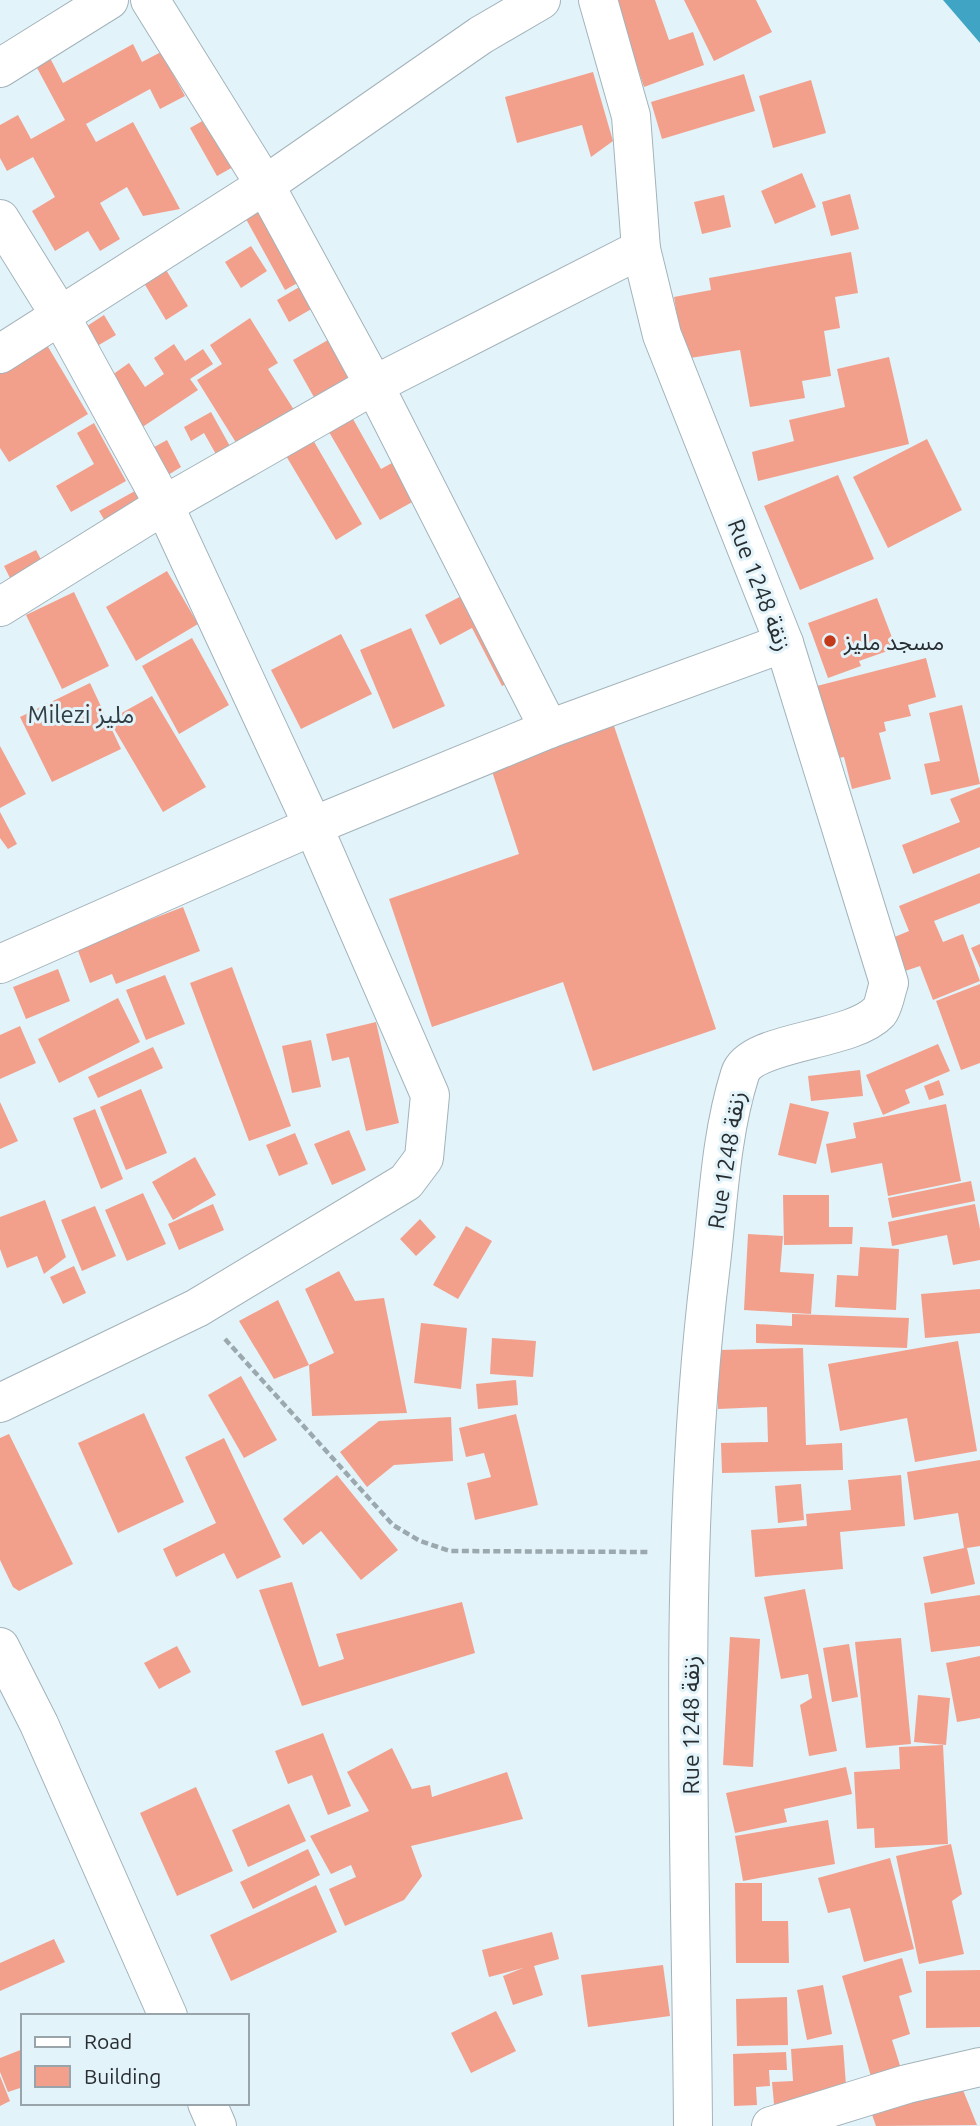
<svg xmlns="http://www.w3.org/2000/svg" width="980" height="2126" font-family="Ubuntu,'Noto Sans Arabic',sans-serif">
	<rect width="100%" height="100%" fill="#e2f3fa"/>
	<polygon fill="#40a4c5" points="943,0 980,0 980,43"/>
	<g fill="#f2a08c">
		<polygon points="615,0 655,0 669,40 693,32 704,65 644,87"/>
		<polygon points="684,0 756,0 772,32 714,61"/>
		<polygon points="133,44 142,62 161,52 185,96 160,109 150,89 86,124 96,142 133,122 180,209 143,216 127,187 100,203 120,239 100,251 88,231 55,251 32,211 55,197 33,157 7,171 0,158 0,125 18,115 31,139 65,120 36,66 50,58 63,83"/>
		<polygon points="593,72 613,141 591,157 582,125 517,143 505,97"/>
		<polygon points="744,74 755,111 662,139 651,102"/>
		<polygon points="811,80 826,133 773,148 759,96"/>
		<polygon points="213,115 242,162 217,176 190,128"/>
		<polygon points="802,173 816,207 775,224 761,191"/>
		<polygon points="850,194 859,229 831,236 822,202"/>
		<polygon points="724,195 731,227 702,234 694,202"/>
		<polygon points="271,205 310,276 285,290 246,219"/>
		<polygon points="251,246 267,271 241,288 225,262"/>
		<polygon points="851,252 858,293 835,297 840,328 824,331 831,376 802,381 805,398 750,407 740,350 684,359 674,297 711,290 709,278"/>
		<polygon points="160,260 188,306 166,320 138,273"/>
		<polygon points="308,282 320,304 289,322 277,300"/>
		<polygon points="104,315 116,335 92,349 81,330"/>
		<polygon points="250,318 278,363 268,369 296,413 240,449 197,380 222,364 210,345"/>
		<polygon points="41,335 88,414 9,462 0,448 0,360"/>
		<polygon points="335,336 361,382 319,406 293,360"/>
		<polygon points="174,344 185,361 203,349 213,364 190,379 198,390 138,430 105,380 129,363 145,387 164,374 154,358"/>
		<polygon points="889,357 909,444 758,481 752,452 794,441 789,420 845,407 837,369"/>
		<polygon points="211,412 231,448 217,456 204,433 191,441 184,427"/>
		<polygon points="353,419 381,469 401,458 423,496 380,520 329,432"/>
		<polygon points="94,423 126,481 71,512 56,486 94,464 77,433"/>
		<polygon points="309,433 362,524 336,540 282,449"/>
		<polygon points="927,439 962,510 888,548 853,477"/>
		<polygon points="167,440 181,467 160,480 145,452"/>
		<polygon points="838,475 874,559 800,590 764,506"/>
		<polygon points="142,487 154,510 112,533 99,511"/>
		<polygon points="36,550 47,571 14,586 4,566"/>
		<polygon points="167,571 198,624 136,661 106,607"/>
		<polygon points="471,591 517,679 502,686 472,628 440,645 425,615"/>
		<polygon points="74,592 109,666 62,689 26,615"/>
		<polygon points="877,598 896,648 859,661 861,666 828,678 808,623"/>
		<polygon points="411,628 445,706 393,729 360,650"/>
		<polygon points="341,634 372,694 301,729 271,670"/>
		<polygon points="192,638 229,705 179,734 142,666"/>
		<polygon points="926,658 936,697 908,705 911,716 884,722 886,731 879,733 891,779 852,789 844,757 827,760 809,688"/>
		<polygon points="90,683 121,749 52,782 20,717"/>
		<polygon points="152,696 206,787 163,812 109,720"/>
		<polygon points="962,705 980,784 931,795 924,764 940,761 929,713"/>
		<polygon points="612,720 716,1029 593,1071 563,982 432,1027 389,899 519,854 489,762"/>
		<polygon points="0,746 26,794 0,808"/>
		<polygon points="980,787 980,847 913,874 902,845 960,822 950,799"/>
		<polygon points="0,812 17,844 8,849 0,838"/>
		<polygon points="980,873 980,903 934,921 943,942 963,934 980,981 933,1000 920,966 905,971 892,938 909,931 899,906"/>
		<polygon points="183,907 200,951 116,984 112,974 90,983 77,948"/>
		<polygon points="980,944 980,968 971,948"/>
		<polygon points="232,967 291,1126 249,1141 190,983"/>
		<polygon points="58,969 70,1001 26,1019 13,987"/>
		<polygon points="165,975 185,1024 146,1040 126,990"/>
		<polygon points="980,984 980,1063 961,1070 936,1001"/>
		<polygon points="118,998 140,1042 59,1083 38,1039"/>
		<polygon points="376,1022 399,1123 366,1131 349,1057 332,1061 326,1034"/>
		<polygon points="20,1026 36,1063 0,1079 0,1035"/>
		<polygon points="311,1040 321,1087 292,1093 282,1046"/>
		<polygon points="938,1044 950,1071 905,1090 910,1103 883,1115 866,1075"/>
		<polygon points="153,1047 163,1068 98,1098 88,1077"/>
		<polygon points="860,1070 863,1096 811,1101 808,1076"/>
		<polygon points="939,1080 944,1095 929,1100 924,1086"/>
		<polygon points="141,1089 167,1153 126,1170 100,1107"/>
		<polygon points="0,1102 18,1141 0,1149"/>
		<polygon points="790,1103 829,1112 816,1164 778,1155"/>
		<polygon points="946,1104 961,1181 888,1196 882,1163 831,1173 826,1144 856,1138 853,1123"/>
		<polygon points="95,1109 123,1179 101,1189 73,1118"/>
		<polygon points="349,1130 366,1170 332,1185 314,1144"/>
		<polygon points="295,1133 308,1164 279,1176 266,1145"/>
		<polygon points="195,1157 216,1195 173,1220 152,1182"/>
		<polygon points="971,1181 975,1201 892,1218 888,1198"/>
		<polygon points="143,1193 166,1244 127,1261 105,1210"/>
		<polygon points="783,1195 829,1195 829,1227 853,1227 852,1244 784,1245"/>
		<polygon points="45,1200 66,1257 44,1274 37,1256 7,1268 0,1249 0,1217"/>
		<polygon points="213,1204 224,1230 179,1250 168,1224"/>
		<polygon points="975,1204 980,1229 980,1260 953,1265 947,1235 892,1246 888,1222"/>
		<polygon points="95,1206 116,1256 82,1271 61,1220"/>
		<polygon points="420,1219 436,1237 416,1256 400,1239"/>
		<polygon points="466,1226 492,1241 458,1299 433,1285"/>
		<polygon points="748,1234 783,1236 780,1272 814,1274 811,1314 744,1310"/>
		<polygon points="860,1247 899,1249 896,1310 835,1307 837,1275 858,1276"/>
		<polygon points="74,1266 86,1293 63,1304 50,1277"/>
		<polygon points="339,1271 355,1301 384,1298 407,1413 312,1416 309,1365 334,1353 305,1289"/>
		<polygon points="980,1289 980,1333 925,1338 921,1294"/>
		<polygon points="278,1300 309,1365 274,1379 239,1321"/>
		<polygon points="792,1314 909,1318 907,1348 756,1343 756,1324 792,1326"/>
		<polygon points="421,1323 467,1328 461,1389 414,1383"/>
		<polygon points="492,1338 536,1341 533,1377 490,1374"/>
		<polygon points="958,1341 977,1451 915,1462 907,1418 840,1431 828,1364"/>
		<polygon points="803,1348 806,1445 842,1443 843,1470 722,1473 721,1443 768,1442 767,1407 718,1409 717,1350"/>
		<polygon points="241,1376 277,1440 244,1458 208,1395"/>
		<polygon points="516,1380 518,1405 478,1409 476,1384"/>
		<polygon points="144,1413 184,1502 118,1533 78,1443"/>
		<polygon points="516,1414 538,1505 475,1520 467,1483 491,1477 484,1453 466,1457 459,1428"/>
		<polygon points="451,1417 453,1461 394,1465 367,1487 340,1452 379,1421"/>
		<polygon points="9,1434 73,1564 19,1591 13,1587 0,1560 0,1438"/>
		<polygon points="224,1438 281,1557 237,1579 224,1553 176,1577 163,1549 216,1523 185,1457"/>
		<polygon points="980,1460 980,1546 967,1548 975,1584 931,1594 923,1557 964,1548 958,1513 914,1520 907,1472"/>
		<polygon points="337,1475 398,1550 361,1580 321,1531 303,1545 283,1519"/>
		<polygon points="901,1475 905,1526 840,1532 843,1569 755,1577 751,1530 807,1526 806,1514 851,1510 848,1480"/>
		<polygon points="801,1484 804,1520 778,1523 775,1486"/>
		<polygon points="292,1582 319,1667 344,1659 336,1634 462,1602 475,1653 302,1706 259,1590"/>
		<polygon points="805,1589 837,1751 809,1756 800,1705 812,1698 808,1674 781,1679 764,1597"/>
		<polygon points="980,1595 980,1646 931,1652 924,1603"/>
		<polygon points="730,1637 760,1639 753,1767 723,1765"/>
		<polygon points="901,1638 911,1744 866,1748 855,1642"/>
		<polygon points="849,1644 858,1697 832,1702 823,1648"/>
		<polygon points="177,1646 191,1672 159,1689 144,1663"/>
		<polygon points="980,1656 980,1718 957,1722 946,1663"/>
		<polygon points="918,1695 950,1698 946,1745 914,1742"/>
		<polygon points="323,1733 351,1806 328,1815 312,1775 288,1784 275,1751"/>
		<polygon points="943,1745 948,1844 875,1848 874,1828 857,1829 854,1772 900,1769 899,1747"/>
		<polygon points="392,1748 412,1789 430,1785 432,1797 507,1772 523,1819 411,1846 422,1876 404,1900 345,1926 329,1889 356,1877 351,1865 331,1874 310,1836 369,1811 347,1772"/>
		<polygon points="846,1767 852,1794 784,1809 787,1822 735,1833 726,1793"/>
		<polygon points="196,1787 233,1871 177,1896 140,1813"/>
		<polygon points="289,1804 306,1841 248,1867 232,1830"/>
		<polygon points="828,1820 835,1864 743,1881 735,1836"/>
		<polygon points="951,1844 962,1894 952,1901 964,1954 919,1964 896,1856"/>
		<polygon points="308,1849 320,1875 253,1909 240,1882"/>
		<polygon points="890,1858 914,1949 864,1962 850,1908 828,1913 818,1878"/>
		<polygon points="735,1883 762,1883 762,1921 788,1921 789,1963 736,1963"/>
		<polygon points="316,1885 337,1932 231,1981 210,1935"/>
		<polygon points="552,1932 559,1959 534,1966 543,1995 513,2005 503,1976 523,1968 489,1977 482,1950"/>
		<polygon points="54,1939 65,1962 0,1991 0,1963"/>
		<polygon points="902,1958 912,1992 899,1996 910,2034 892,2040 902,2072 872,2080 842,1976"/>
		<polygon points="663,1965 670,2016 588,2027 581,1975"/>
		<polygon points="980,1970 980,2027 926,2028 926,1971"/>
		<polygon points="823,1985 832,2034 807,2040 797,1990"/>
		<polygon points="787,1997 788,2045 737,2046 736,1999"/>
		<polygon points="496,2011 516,2051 471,2073 451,2033"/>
		<polygon points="843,2045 847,2099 774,2104 772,2082 793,2081 791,2049"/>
		<polygon points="23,2049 23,2087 8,2092 0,2072 0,2058"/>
		<polygon points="786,2052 787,2070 769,2070 770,2086 756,2087 757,2105 734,2106 733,2054"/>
		<polygon points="0,2076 10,2101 0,2106"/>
		<polygon points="959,2080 977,2125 876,2126 870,2109"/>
	</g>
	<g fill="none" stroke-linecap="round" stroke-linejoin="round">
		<defs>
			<g id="minor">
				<polyline points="150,0 265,185 374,385 549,729"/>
				<path d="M598 0 631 116 641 249 662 335 784 643 889 983C886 991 884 1006 879 1012 851 1042 751 1040 740 1074 720 1137 718 1207 710 1272 676 1554 691 1842 693 2126"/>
				<polyline points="0,68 109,0"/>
				<polyline points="0,219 61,317 164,505 313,826 430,1095 424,1158 406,1182 197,1308 0,1403"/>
				<polyline points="0,354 265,185 481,35 541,0"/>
				<polyline points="0,607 164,505 374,385 641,249"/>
				<polyline points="0,964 313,826 549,729 784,643"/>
				<polyline points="0,1647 39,1724 168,2016"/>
				<polyline points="207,2103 217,2126"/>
				<polyline points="771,2126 907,2084 980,2067"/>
			</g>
		</defs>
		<use href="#minor" stroke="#a3b3ba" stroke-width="40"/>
		<polyline stroke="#9ba8ad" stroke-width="4.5" stroke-dasharray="7 3.5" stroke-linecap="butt" points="225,1339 393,1525 420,1541 450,1551 649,1552"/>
		<use href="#minor" stroke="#fff" stroke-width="38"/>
	</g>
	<circle fill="#c33919" stroke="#e2f3fa" stroke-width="2.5" cx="830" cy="641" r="7"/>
	<g text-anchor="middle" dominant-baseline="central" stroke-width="6" stroke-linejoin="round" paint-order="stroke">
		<g font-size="23" fill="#282e31" stroke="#e2f3fa">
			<text transform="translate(760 585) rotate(69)">Rue 1248 زنقة</text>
			<text transform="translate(726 1160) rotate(-81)">Rue 1248 زنقة</text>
			<text transform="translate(690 1725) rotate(-90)">Rue 1248 زنقة</text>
		</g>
		<g font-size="23" fill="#282e31" stroke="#e2f3fa" text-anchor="start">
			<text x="844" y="641">مسجد مليز</text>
		</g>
		<g font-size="24" fill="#303d43" stroke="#e2f3fa">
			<text x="81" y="714">Milezi مليز</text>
		</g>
	</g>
	<rect x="21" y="2014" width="228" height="91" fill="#e2f3fa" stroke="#98a4aa" stroke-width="2"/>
	<rect x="35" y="2037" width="35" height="10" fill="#ffffff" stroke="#98a4aa" stroke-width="2"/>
	<text x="84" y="2049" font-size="21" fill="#282e31">Road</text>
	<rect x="35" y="2066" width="35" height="21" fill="#f2a08c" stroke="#98a4aa" stroke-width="2"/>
	<text x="84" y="2084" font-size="21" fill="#282e31">Building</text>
</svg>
